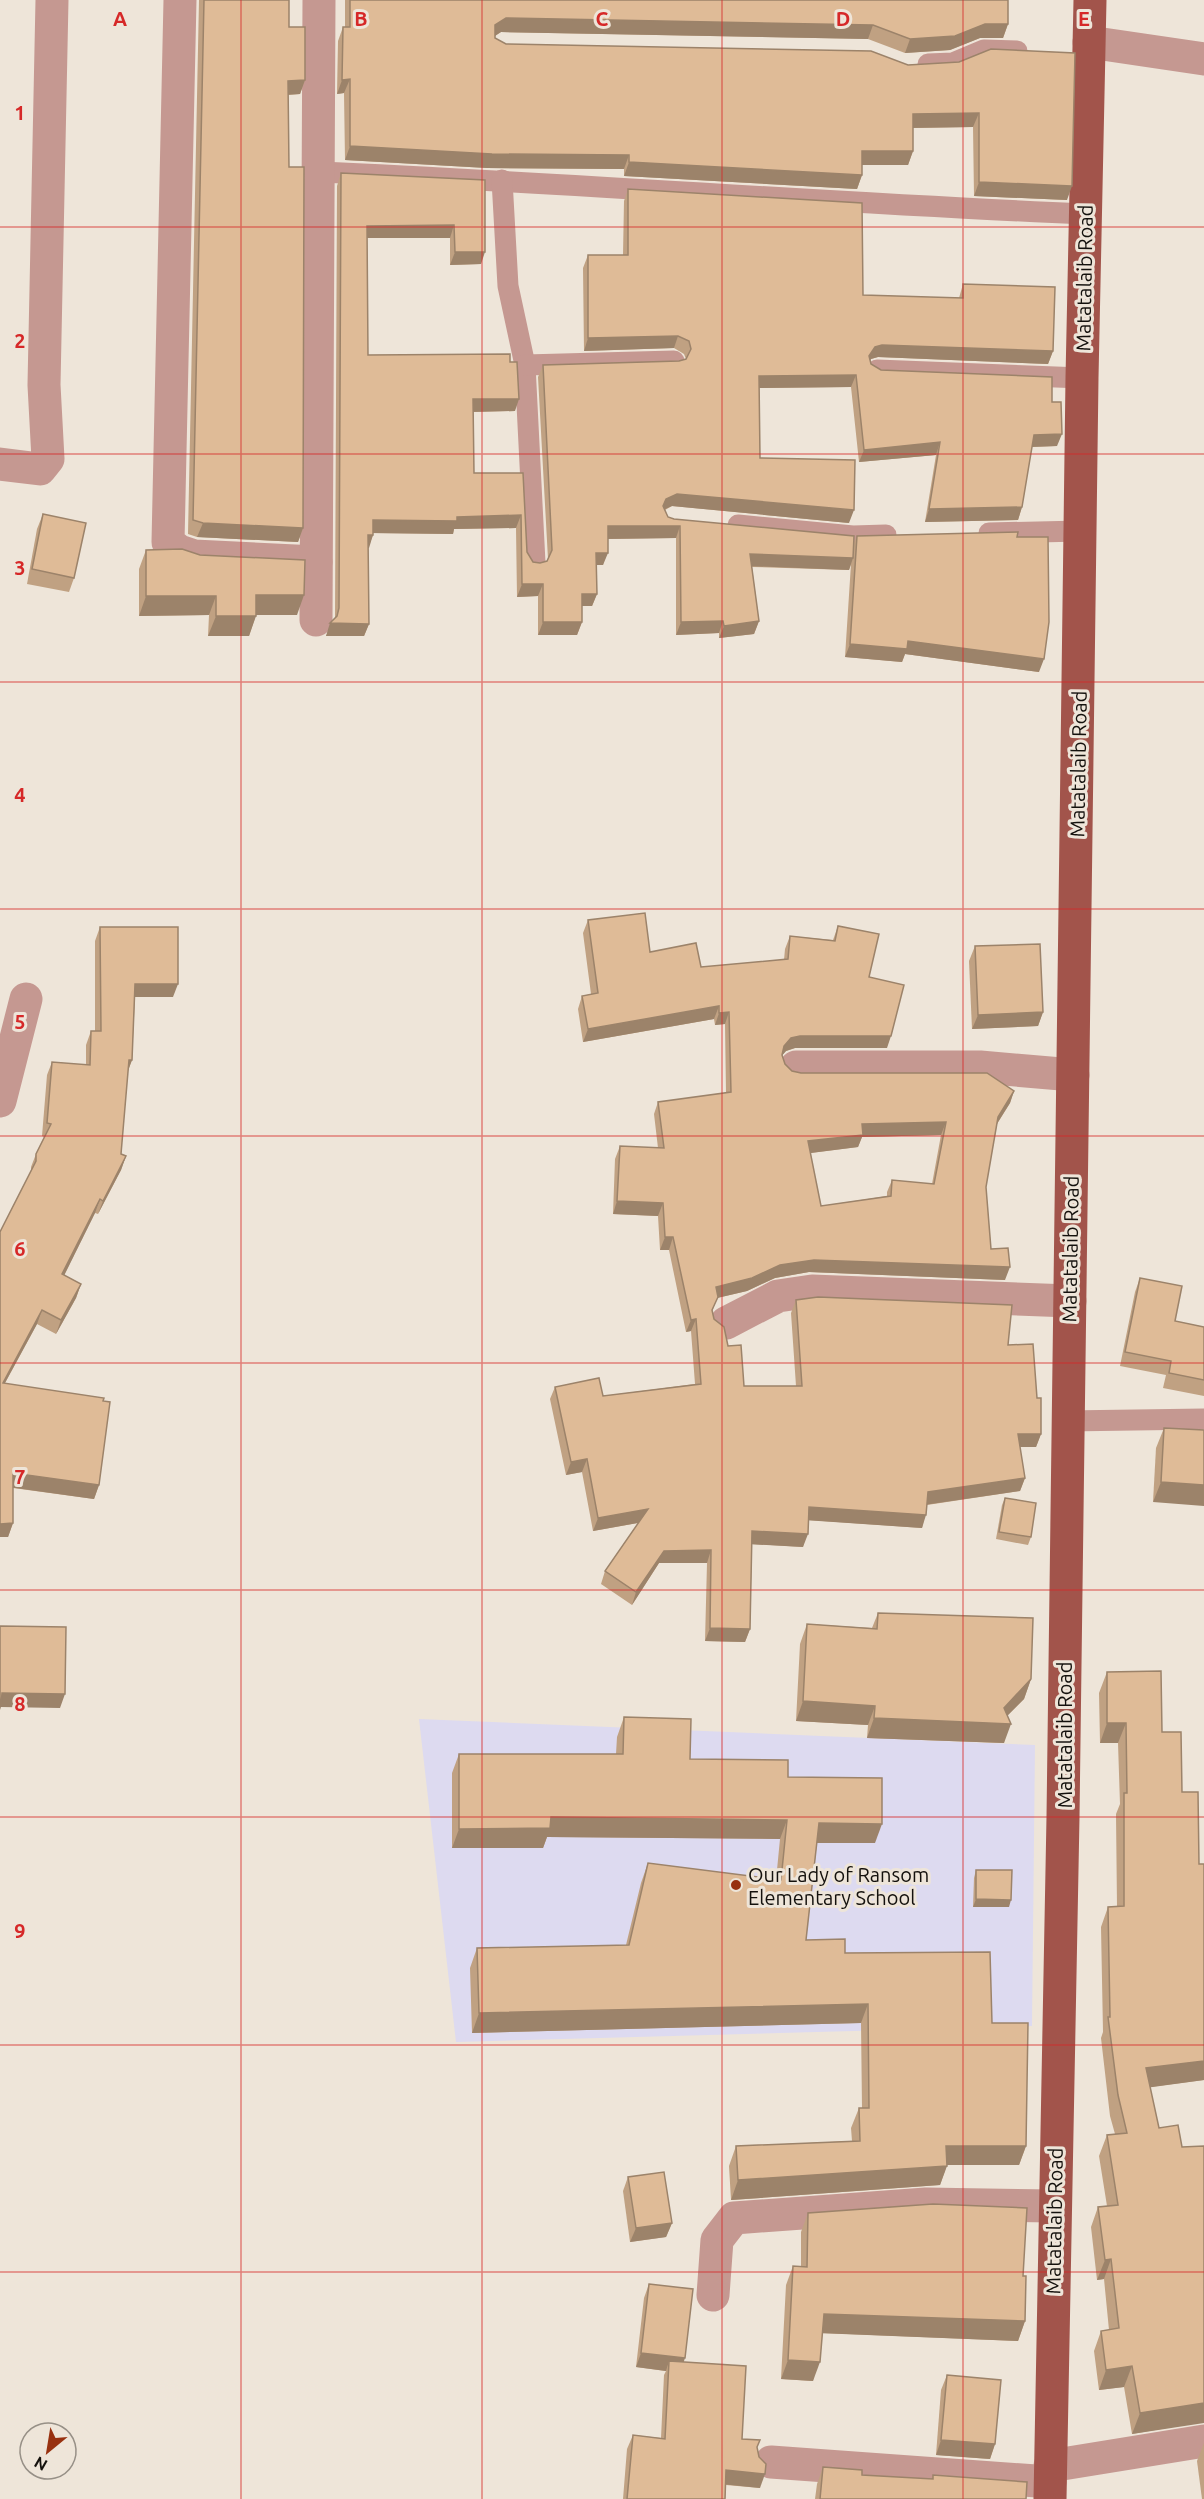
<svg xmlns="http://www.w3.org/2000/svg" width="1204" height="2499" font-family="Ubuntu,sans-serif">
	<rect width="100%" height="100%" fill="#eee5d9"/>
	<polygon fill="#dddaf0" points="419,1719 1035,1745 1032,2026 456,2042"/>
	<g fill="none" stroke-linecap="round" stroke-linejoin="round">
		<g stroke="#c59891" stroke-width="21">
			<polyline points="928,64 953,63 984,50 1017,51"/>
			<path d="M318 172C574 183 829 203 1085 214"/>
			<polyline points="502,180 508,286 525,365 535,563"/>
			<polyline points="525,365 674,361"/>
			<polyline points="877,370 1082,378"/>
			<polyline points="738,525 853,536 886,535"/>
			<polyline points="989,533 1081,531"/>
			<polyline points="1066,1421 1204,1419"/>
		</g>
		<g stroke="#c59891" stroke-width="33">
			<polyline points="180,0 168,542 179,551 194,556 316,562"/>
			<polyline points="1089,42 1204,59"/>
			<polyline points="0,464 40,469 48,459 44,385 52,0"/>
			<polyline points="316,620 319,0"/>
			<polyline points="796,1067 980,1067 1073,1075"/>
			<polyline points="0,1101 26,999"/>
			<polyline points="726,1323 778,1296 812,1291 1070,1301"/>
			<polyline points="713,2295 717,2240 734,2218 926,2204 1054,2206"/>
			<polyline points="771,2462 1050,2482"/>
			<polyline points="1050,2466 1204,2441"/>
		</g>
		<polyline stroke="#a2544b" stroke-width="33" points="1050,2499 1063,1817 1082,378 1090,0"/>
	</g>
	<g fill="#c0a182" fill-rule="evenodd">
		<polygon points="199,0 289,0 289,27 305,80 300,94 288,95 289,167 303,528 298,542 197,537 188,534"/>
		<polygon points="345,0 1008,0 1008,24 1003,38 980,38 950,50 905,53 868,39 501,32 495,36 495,38 506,44 908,65 959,62 1067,200 974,196 973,127 913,128 913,151 908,165 862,165 862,175 857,189 624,176 624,169 487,168 345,160 344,93 337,94 338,41 343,27 345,27"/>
		<polygon points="341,173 485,180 481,264 450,265 450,238 367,238 368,355 510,362 515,411 473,412 474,473 523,473 527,552 533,562 540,563 547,561 548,559 538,377 543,365 679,361 686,359 684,354 674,348 584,351 583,268 588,255 623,255 624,201 628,189 863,295 959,298 963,284 1053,351 1048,364 878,357 871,359 870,360 871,364 881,370 1052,402 1057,446 1032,447 1022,507 1018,520 925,522 936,455 859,462 851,387 759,388 760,458 849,523 672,506 665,510 668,517 674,519 853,545 857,536 1017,537 1039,672 905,654 902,662 845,657 851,564 849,570 752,567 759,621 754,634 719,638 719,633 676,635 676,538 608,539 603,565 596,565 597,594 592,606 582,606 582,622 577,635 538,635 538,596 517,597 516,528 454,529 453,534 373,533 373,535 368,548 369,624 364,636 326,636 335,619 337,186"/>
		<polygon points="43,514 74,578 69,592 27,584 37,529"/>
		<polygon points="146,550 297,615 256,615 249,636 208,636 209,615 139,616 139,569"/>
		<path d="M588 920 650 952 701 967 784 960 785 949 790 936 833 940 838 926 869 977 887 1048H795L786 1051 782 1055 785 1064 792 1071 801 1073 1014 1091 1010 1103 997 1124 986 1187 991 1249 1005 1280 809 1272 775 1278 747 1291 717 1298 712 1312 714 1319 728 1346 744 1386H796L791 1313 796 1300 1008 1345 1037 1398 1041 1434 1036 1447H1020L1025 1478 1020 1491 927 1505 922 1528 808 1520 803 1547 752 1544 750 1629 745 1642 705 1641 707 1563H659L632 1605 601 1584 605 1571 638 1523 593 1531 582 1472 566 1475 550 1399 555 1387 603 1396 695 1384 691 1331 686 1332 669 1250H660L658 1216 613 1214 615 1159 620 1146 658 1148 654 1114 658 1102 726 1093 725 1024 715 1025 714 1019 583 1042 578 1009 582 996 591 994 583 933ZM941 1135 932 1184 892 1180 887 1192V1196L821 1206 810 1153 858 1147 862 1137Z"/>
		<polygon points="100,927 173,997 135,997 132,1060 128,1071 121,1154 126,1156 121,1170 98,1214 95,1213 64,1275 81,1284 76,1298 56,1334 37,1324 5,1383 99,1485 94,1499 13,1488 13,1523 8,1537 0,1232 31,1171 31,1167 36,1154 44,1137 42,1136 47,1075 52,1062 86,1065 86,1045 91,1031 95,1031 95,941"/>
		<polygon points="975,946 1043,1012 1038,1026 972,1029 969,961"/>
		<polygon points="1140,1278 1175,1321 1204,1327 1204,1396 1163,1388 1166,1375 1120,1366 1135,1292"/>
		<polygon points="1164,1428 1204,1430 1153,1502 1156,1448"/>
		<polygon points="1005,1498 1031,1537 1028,1545 996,1539 1002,1505"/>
		<polygon points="878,1613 1031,1679 1024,1699 1007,1716 1004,1743 867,1738 868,1725 796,1721 800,1644 807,1624 872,1628"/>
		<polygon points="1107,1672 1162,1732 1182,1792 1199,1864 1204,1864 1204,2080 1150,2087 1202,2422 1132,2434 1124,2387 1099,2390 1094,2351 1101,2331 1109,2330 1104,2279 1097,2280 1091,2227 1098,2207 1107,2206 1099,2156 1107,2135 1115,2134 1110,2116 1101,2038 1103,2032 1101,1927 1108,1907 1117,1907 1116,1814 1120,1804 1118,1743 1100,1743 1099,1693"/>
		<polygon points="624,1717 690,1759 788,1777 875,1843 817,1843 806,1940 845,1953 992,2023 1026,2146 1019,2165 947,2165 940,2185 731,2200 729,2166 736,2146 852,2141 851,2128 859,2108 862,2108 861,2023 472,2033 470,1968 477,1948 626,1945 641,1883 648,1863 776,1880 780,1839 547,1837 543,1848 452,1848 452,1773 459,1754 616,1754 617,1737"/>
		<polygon points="976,1870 1009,1907 973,1907 974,1878"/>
		<polygon points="628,2177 672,2223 666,2237 630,2242 623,2191"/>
		<polygon points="808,2213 1023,2276 1025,2321 1018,2341 822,2333 813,2381 781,2379 786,2285 793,2266 801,2266 801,2232"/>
		<polygon points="649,2284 684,2362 742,2439 757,2447 760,2488 726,2485 725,2499 623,2499 627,2449 633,2435 661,2438 664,2375 666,2371 636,2367 644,2298"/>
		<polygon points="947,2375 995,2444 990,2459 936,2455 941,2390"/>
		<polygon points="1204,2443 1204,2499 1202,2499 1197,2461"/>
		<polygon points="823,2467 862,2475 931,2479 933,2475 1026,2499 815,2499 817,2484"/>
	</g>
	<g fill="#9c836a">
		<polygon points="506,18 873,25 868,39 501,32 490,39 495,25"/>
		<polygon points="985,24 1008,24 1003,38 980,38 950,50 905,53 910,39"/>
		<polygon points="350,79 344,93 337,94 342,80"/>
		<polygon points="305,80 300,94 283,95 288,81"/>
		<polygon points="979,113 973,127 908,128 913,114"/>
		<polygon points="350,146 629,155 624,169 487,168 345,160"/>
		<polygon points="862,151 913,151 908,165 857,165"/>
		<polygon points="629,162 862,175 857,189 624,176"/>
		<polygon points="979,182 1072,186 1067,200 974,196"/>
		<polygon points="454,225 450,238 363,238 367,226"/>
		<polygon points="455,252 485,252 481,264 450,265"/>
		<polygon points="678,336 674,348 584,351 588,338"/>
		<polygon points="882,345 1053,351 1048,364 878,357 871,359 864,369 869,356 875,347"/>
		<polygon points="856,375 851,387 755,388 759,376"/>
		<polygon points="473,399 519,399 515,411 469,412"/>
		<polygon points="1062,434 1057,446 1030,447 1034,435"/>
		<polygon points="940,442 936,455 859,462 864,450"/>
		<polygon points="677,494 854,510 849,523 672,506 661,511 666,499"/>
		<polygon points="1022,507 1018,520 925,522 929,509"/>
		<polygon points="521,515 516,528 454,529 453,534 369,533 373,520 457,517"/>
		<polygon points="203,523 303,528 298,542 197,537"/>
		<polygon points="608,526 680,526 676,538 603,539"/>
		<polygon points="368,535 373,535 369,548 363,548"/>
		<polygon points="596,553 608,553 603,565 592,565"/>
		<polygon points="750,554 853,558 849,570 746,566"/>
		<polygon points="522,584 543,584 538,596 517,597"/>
		<polygon points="582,594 597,594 592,606 577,606"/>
		<polygon points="256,595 304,595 297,615 249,615"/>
		<polygon points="146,596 216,596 209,615 139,616"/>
		<polygon points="216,616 256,616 249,636 208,636"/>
		<polygon points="723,621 719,633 676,635 681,622"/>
		<polygon points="759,621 754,634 719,638 724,626"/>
		<polygon points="543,622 582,622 577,635 538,635"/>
		<polygon points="330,623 369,624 364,636 326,636"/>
		<polygon points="908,641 1044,659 1039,672 905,654 902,662 845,657 850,644"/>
		<polygon points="135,984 178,984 173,997 130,997"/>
		<polygon points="719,1006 714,1019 583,1042 588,1029"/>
		<polygon points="729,1012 725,1024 715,1025 719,1013"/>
		<polygon points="1043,1012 1038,1026 972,1029 978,1015"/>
		<polygon points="800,1036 891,1036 887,1048 795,1048 786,1051 780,1058 784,1046 791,1038"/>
		<polygon points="129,1060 132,1060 127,1073"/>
		<polygon points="1014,1091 1010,1103 993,1130 998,1117"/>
		<polygon points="946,1122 941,1135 862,1137 858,1147 803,1154 808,1141 862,1124"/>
		<polygon points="126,1156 121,1170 98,1214 103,1201"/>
		<polygon points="100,1199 95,1213 58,1288 62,1274"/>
		<polygon points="617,1201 663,1203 658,1216 613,1214"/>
		<polygon points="665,1237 673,1237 669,1250 660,1250"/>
		<polygon points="814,1260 1010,1267 1005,1280 809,1272 775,1278 747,1291 717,1298 707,1323 716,1287 780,1265"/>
		<polygon points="81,1284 76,1298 56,1334 61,1320"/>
		<polygon points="42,1310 37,1324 0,1392 3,1383"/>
		<polygon points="696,1319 691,1331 686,1332 691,1320"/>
		<polygon points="1018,1434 1041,1434 1036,1447 1014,1447"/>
		<polygon points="587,1459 582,1472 566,1475 571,1462"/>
		<polygon points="13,1473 99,1485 94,1499 8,1487"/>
		<polygon points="1025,1478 1020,1491 924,1505 928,1492"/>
		<polygon points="1161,1482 1204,1485 1204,1506 1153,1502"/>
		<polygon points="809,1507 926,1515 922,1528 804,1520"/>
		<polygon points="648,1509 643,1522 593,1531 598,1518"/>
		<polygon points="13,1523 8,1537 0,1537 0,1524"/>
		<polygon points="752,1531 808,1534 803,1547 747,1544"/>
		<polygon points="711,1550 707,1563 659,1563 632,1605 636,1592 664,1551"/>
		<polygon points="710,1628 750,1629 745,1642 705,1641"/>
		<polygon points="1031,1679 1024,1699 1000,1723 1011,1724 1004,1743 867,1738 874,1718 1004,1708"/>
		<polygon points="2,1693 65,1694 60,1708 1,1707 0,1710 0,1698"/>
		<polygon points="803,1701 875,1706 868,1725 796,1721"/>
		<polygon points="1107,1723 1126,1723 1118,1743 1100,1743"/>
		<polygon points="551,1817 787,1820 780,1839 547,1837 543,1848 452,1848 459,1829"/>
		<polygon points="819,1823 882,1824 875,1843 812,1843"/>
		<polygon points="976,1899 1011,1900 1009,1907 973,1907"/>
		<polygon points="868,2004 861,2023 472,2033 479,2013"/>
		<polygon points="1204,2061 1204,2080 1138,2089 1146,2068"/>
		<polygon points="946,2146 1026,2146 1019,2165 939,2165"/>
		<polygon points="947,2166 940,2185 731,2200 738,2180"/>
		<polygon points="672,2223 666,2237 630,2242 636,2228"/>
		<polygon points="1111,2259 1104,2279 1097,2280 1105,2260"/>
		<polygon points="824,2314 1025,2321 1018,2341 817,2333"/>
		<polygon points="641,2353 685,2358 680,2373 669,2361 666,2371 636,2367"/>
		<polygon points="788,2360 820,2362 813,2381 781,2379"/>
		<polygon points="1132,2366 1124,2387 1099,2390 1106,2370"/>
		<polygon points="1204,2403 1204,2423 1132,2434 1140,2413"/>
		<polygon points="941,2440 995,2444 990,2459 936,2455"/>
		<polygon points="726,2470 765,2474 760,2488 721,2484"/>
	</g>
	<g fill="#dfbb97" stroke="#9c836a" stroke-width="1.5" fill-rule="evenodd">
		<polygon points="204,0 289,0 289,27 305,27 305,80 288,81 289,167 304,167 303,528 203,523 193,520"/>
		<polygon points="350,0 1008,0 1008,24 985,24 955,36 910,39 873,25 506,18 495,25 495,38 506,44 871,51 908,65 959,62 991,49 1075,53 1072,186 979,182 979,113 913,114 913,151 862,151 862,175 629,162 629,155 492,154 350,146 350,79 342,80 343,27 350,27"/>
		<polygon points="341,173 485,180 485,252 455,252 454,225 367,226 368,355 510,354 510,362 517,362 519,399 473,399 474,473 523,473 527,552 533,562 540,563 547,561 552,550 543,365 679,361 686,359 691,349 689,341 678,336 588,338 588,255 628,255 628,189 862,203 863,295 963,298 963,284 1055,287 1053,351 882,345 875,347 869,356 871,364 881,370 1052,377 1052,402 1061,402 1062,434 1034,435 1022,507 929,509 940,442 864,450 856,375 759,376 760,458 855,460 854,510 677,494 666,499 663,506 668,517 674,519 854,536 853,558 750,554 759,621 724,626 723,621 681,622 680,526 608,526 608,553 596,553 597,594 582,594 582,622 543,622 543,584 522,584 521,515 457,517 457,521 373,520 373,535 368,535 369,624 330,623 337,616 339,608"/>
		<polygon points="43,514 86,523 74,578 32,569"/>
		<polygon points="1018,532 1017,537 1048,537 1049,622 1044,659 908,641 907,649 850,644 857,536"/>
		<polygon points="182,549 200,555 305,560 304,595 256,595 256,616 216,616 216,596 146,596 146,550"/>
		<path d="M645 913 650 952 696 943 701 967 788 959 790 936 835 941 838 926 879 934 869 977 904 985 891 1036H800L791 1038 784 1046 782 1055 785 1064 792 1071 801 1073H987L1014 1091 998 1117 986 1187 991 1249 1008 1248 1010 1267 814 1260 780 1265 752 1278 716 1287 718 1297 712 1310 714 1319 724 1327 728 1346 741 1345 744 1386H802L796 1300 818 1297 1012 1305 1008 1345 1033 1344 1037 1398H1041V1434H1018L1025 1478 928 1492 926 1515 809 1507 808 1534 752 1531 750 1629 710 1628 711 1550 664 1551 636 1592 605 1571 648 1509 598 1518 587 1459 571 1462 555 1387 599 1378 603 1396 701 1384 696 1319 691 1320 673 1237H665L663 1203 617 1201 620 1146 664 1148 658 1102 731 1092 729 1012 719 1013V1006L588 1029 582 996 598 993 588 920ZM946 1122 934 1184 892 1180 891 1196 821 1206 808 1141 863 1135 862 1124Z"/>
		<polygon points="100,927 178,927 178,984 135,984 132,1060 129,1060 121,1154 126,1156 103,1201 100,1199 62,1274 81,1284 61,1320 42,1310 3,1383 104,1398 103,1401 110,1402 99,1485 13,1473 13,1523 0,1524 0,1232 36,1161 36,1154 51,1124 47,1123 52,1062 90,1065 91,1031 101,1031"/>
		<polygon points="1040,944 1043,1012 978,1015 975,946"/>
		<polygon points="1140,1278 1182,1286 1175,1321 1204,1327 1204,1380 1169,1373 1171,1361 1125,1352"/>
		<polygon points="1164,1428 1204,1430 1204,1485 1161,1482"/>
		<polygon points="1005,1498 1036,1503 1031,1537 999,1532"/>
		<polygon points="878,1613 1033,1618 1031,1679 1004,1708 1011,1724 874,1718 875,1706 803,1701 807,1624 877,1629"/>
		<polygon points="0,1626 66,1627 65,1694 2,1693 1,1706 0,1706"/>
		<polygon points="1161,1671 1162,1732 1181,1732 1182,1792 1198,1792 1199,1864 1204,1864 1204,2061 1146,2068 1159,2128 1178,2125 1182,2147 1204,2146 1204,2403 1140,2413 1132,2366 1106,2370 1101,2331 1119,2328 1111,2259 1105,2260 1098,2207 1118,2205 1107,2135 1127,2133 1118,2095 1108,2017 1110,2017 1108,1907 1124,1906 1124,1793 1127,1793 1126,1723 1107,1723 1107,1672"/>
		<polygon points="624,1717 691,1719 690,1759 788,1760 788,1777 882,1778 882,1824 819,1823 806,1940 845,1939 845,1953 990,1952 992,2023 1028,2023 1026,2146 946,2146 947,2166 738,2180 736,2146 860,2141 859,2108 869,2108 868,2004 479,2013 477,1948 629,1945 648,1863 781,1880 787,1820 551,1817 550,1828 459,1829 459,1754 623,1754"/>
		<polygon points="976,1870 1012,1870 1011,1900 976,1899"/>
		<polygon points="664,2172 672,2223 636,2228 628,2177"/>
		<polygon points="933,2204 1027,2208 1023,2276 1026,2276 1025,2321 824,2314 820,2362 788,2360 793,2266 807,2267 808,2213"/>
		<polygon points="649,2284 693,2289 685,2358 641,2353"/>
		<polygon points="669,2361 746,2366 742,2439 760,2440 757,2447 759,2457 766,2464 765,2474 726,2470 725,2499 627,2499 633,2435 665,2439"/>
		<polygon points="947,2375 1001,2380 995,2444 941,2440"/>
		<polygon points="823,2467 862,2470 862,2475 933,2479 933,2475 1027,2482 1026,2499 820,2499"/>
	</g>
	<path fill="none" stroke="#d62828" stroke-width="1.5" stroke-opacity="0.55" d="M241 0V2499M482 0V2499M722 0V2499M963 0V2499M0 227H1204M0 454H1204M0 682H1204M0 909H1204M0 1136H1204M0 1363H1204M0 1590H1204M0 1817H1204M0 2045H1204M0 2272H1204"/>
	<circle fill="#983110" stroke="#eee5d9" stroke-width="2" cx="736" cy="1885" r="6"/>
	<g text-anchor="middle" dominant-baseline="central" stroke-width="6" stroke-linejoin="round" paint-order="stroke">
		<g font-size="20" fill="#14110d" stroke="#eee5d9">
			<text transform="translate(1084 278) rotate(-89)">Matatalaib Road</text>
			<text transform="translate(1078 764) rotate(-89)">Matatalaib Road</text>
			<text transform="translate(1070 1249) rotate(-89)">Matatalaib Road</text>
			<text transform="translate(1064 1735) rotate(-90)">Matatalaib Road</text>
			<text transform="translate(1054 2221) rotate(-89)">Matatalaib Road</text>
		</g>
		<g font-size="20" fill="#14110d" stroke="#eee5d9" text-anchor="start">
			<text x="748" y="1874">Our Lady of Ransom<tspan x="748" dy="23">Elementary School</tspan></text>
		</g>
	</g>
	<g font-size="20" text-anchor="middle" font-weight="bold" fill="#d62828" stroke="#eee5d9" stroke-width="6" stroke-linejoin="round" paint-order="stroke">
		<text x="120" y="26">A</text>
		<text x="361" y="26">B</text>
		<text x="602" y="26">C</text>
		<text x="843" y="26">D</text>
		<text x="1084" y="26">E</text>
		<text x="20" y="120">1</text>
		<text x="20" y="348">2</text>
		<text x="20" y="575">3</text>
		<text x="20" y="802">4</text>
		<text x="20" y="1029">5</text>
		<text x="20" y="1256">6</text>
		<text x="20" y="1484">7</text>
		<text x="20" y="1711">8</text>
		<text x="20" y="1938">9</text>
	</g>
	<g transform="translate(48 2451) rotate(210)"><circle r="28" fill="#eee5d9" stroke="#979087" stroke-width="1.5"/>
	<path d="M0-4.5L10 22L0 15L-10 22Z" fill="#983110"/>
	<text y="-9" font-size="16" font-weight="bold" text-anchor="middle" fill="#14110d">N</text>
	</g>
</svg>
